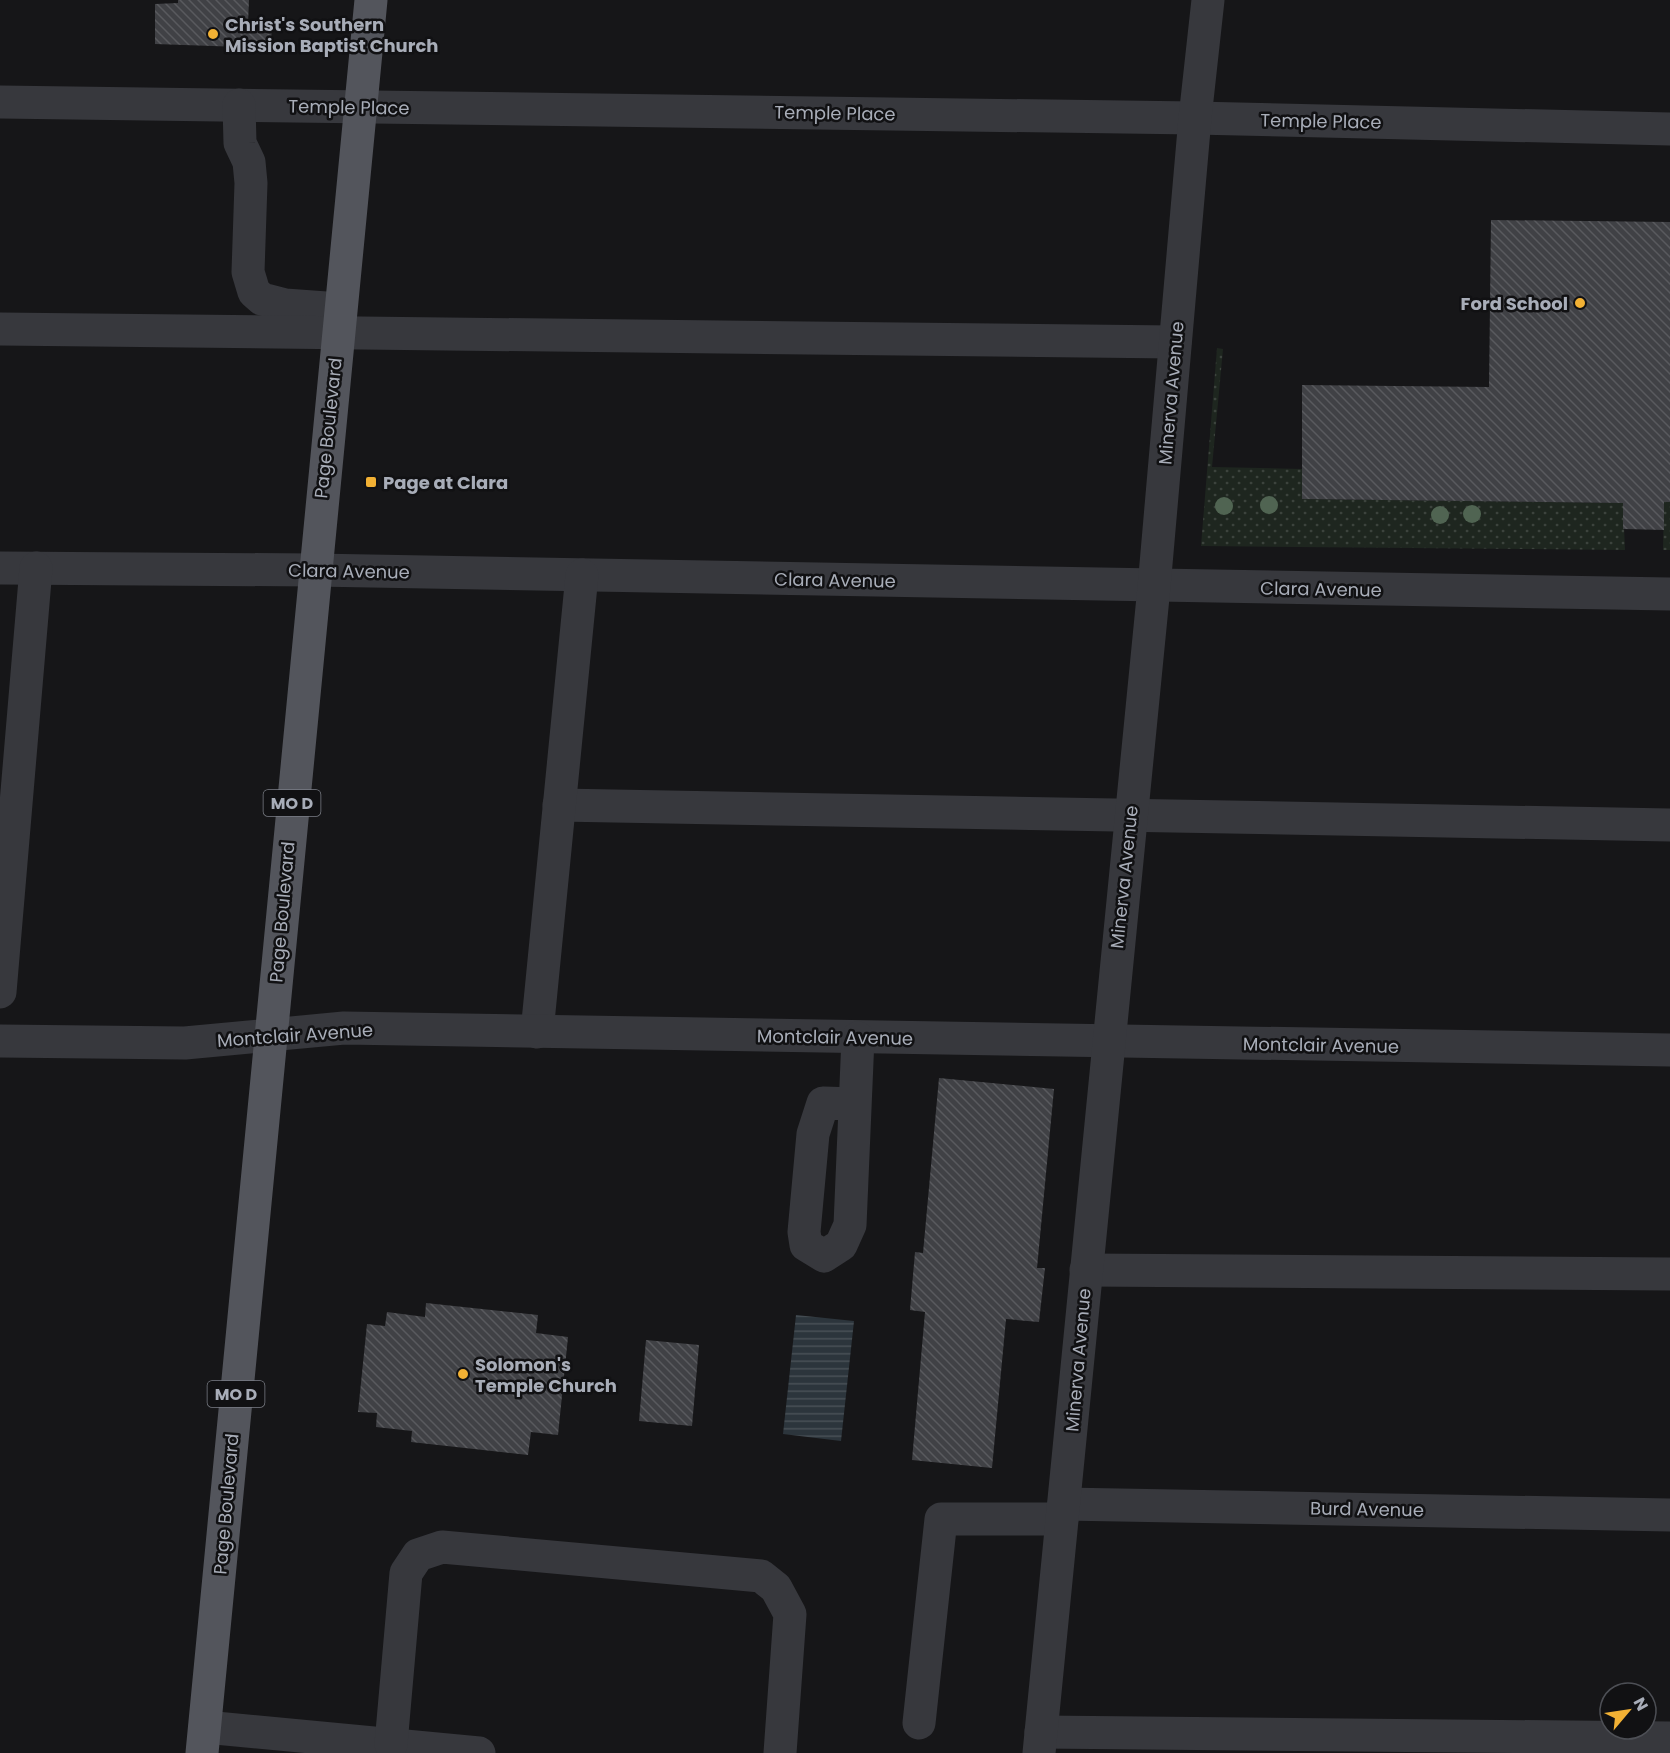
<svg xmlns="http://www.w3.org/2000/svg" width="1670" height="1753" font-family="Poppins,sans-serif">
	<defs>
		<pattern id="grass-dots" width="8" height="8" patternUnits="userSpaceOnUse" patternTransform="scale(1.5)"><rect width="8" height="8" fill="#1e261f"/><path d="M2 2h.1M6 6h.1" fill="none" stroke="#3c433d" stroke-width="1.8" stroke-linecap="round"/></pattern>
		<pattern id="water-rules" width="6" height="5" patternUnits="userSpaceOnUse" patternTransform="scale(1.5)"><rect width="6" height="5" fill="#2c353c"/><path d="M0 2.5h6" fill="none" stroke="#485056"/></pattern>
		<pattern id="building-back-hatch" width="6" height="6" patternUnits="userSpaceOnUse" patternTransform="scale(1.5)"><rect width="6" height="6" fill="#404145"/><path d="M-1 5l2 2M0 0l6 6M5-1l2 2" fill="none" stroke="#595a5e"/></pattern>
	</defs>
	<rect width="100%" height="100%" fill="#161618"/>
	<g fill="url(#grass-dots)">
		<polygon points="1217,348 1223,349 1212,467 1302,469 1302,499 1623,503 1625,550 1201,546"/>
		<polygon points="1664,502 1670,502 1670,550 1663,550"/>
	</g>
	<polygon fill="url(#water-rules)" points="796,1315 854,1321 841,1441 783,1434"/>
	<g fill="url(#building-back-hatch)">
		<polygon points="178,0 249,0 248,24 271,23 272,48 155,44 155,4 178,3"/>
		<polygon points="1491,220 1670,222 1670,502 1664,502 1664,530 1623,529 1623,503 1302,499 1302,385 1489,387"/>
		<polygon points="939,1078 1054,1089 1037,1268 1045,1268 1039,1322 1006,1319 992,1468 912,1460 925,1312 910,1310 915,1252 923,1253"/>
		<polygon points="426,1303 538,1315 536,1333 568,1337 558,1435 531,1432 528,1455 411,1442 412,1431 376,1427 377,1413 358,1412 367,1324 385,1326 387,1312 425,1317"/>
		<polygon points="646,1340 699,1345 692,1426 639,1421"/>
	</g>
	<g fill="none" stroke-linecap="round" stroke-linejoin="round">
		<g stroke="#37383d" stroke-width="33">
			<polyline points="0,102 1195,118 1670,129"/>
			<polyline points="239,105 240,143 249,162 251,183 248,272 254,292 262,299 285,305 340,309"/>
			<polyline points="0,329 1175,342"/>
			<polyline points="0,568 315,570 1670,594"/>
			<polyline points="559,805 1670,825"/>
			<polyline points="0,992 36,568"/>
			<polyline points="537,1032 582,575"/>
			<polyline points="0,1041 185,1043 344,1028 1670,1050"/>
			<polyline points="855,1104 823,1103 813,1134 804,1232 806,1245 824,1256 841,1245 850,1225 858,1038"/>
			<polyline points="1086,1270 1670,1274"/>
			<polyline points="1064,1504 1670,1515"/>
			<polyline points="919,1723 941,1519 1062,1519"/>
			<polyline points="205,1727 479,1753"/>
			<polyline points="1041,1732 1670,1738"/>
			<polyline points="391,1744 406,1573 418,1555 442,1547 761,1576 776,1588 790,1614 780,1753"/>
			<polyline points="1039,1753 1154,587 1195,118 1208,0"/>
		</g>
		<polyline stroke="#53555c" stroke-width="33" points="202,1753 371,0"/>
	</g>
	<g fill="#506452">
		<circle cx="1269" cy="505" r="9"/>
		<circle cx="1224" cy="506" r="9"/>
		<circle cx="1472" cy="514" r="9"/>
		<circle cx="1440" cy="515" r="9"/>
	</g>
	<g fill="#f2b134" stroke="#111113" stroke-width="2">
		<circle cx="213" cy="34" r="6"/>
		<circle cx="1580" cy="303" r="6"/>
		<rect x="365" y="476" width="12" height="12" rx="3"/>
		<circle cx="463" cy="1374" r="6"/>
	</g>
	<g text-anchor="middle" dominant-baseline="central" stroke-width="5" stroke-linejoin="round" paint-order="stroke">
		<g fill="#111113" stroke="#7b7e86" stroke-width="1.5">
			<rect x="263.5" y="790" width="57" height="26" rx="4.5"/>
			<rect x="207.5" y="1381" width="57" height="26" rx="4.5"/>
		</g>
		<g font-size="16" font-weight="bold" fill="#a8adb8">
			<text x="292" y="803">MO D</text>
			<text x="236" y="1394">MO D</text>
		</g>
		<g font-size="18" font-weight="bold" fill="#a8adb8" stroke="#111113" text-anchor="start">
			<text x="225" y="24">Christ's Southern<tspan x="225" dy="21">Mission Baptist Church</tspan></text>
			<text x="1568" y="303" text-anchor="end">Ford School</text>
			<text x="383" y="482">Page at Clara</text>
			<text x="475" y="1364">Solomon's<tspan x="475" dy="21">Temple Church</tspan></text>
		</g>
		<g font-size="18" fill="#a8adb8" stroke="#111113">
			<text transform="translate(349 107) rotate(1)">Temple Place</text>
			<text transform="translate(835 113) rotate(1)">Temple Place</text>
			<text transform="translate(1321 121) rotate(1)">Temple Place</text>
			<text transform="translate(1171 393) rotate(-85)">Minerva Avenue</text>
			<text transform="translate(328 428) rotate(-84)">Page Boulevard</text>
			<text transform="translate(349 571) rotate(1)">Clara Avenue</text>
			<text transform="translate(835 580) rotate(1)">Clara Avenue</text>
			<text transform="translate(1321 589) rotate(1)">Clara Avenue</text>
			<text transform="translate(1124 877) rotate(-84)">Minerva Avenue</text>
			<text transform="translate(282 912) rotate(-85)">Page Boulevard</text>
			<text transform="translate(295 1035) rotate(-4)">Montclair Avenue</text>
			<text transform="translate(835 1037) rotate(1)">Montclair Avenue</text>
			<text transform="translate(1321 1045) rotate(1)">Montclair Avenue</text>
			<text transform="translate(1078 1360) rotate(-85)">Minerva Avenue</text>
			<text transform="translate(226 1504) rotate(-85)">Page Boulevard</text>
			<text transform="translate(1367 1509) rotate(1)">Burd Avenue</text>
		</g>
	</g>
	<g transform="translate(1628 1711) rotate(61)"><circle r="28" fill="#111113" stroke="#4d4f55" stroke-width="1.5"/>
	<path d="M0-4.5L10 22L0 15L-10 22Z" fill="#f2b134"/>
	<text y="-9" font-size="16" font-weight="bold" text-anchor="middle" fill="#a8adb8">N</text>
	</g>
</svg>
